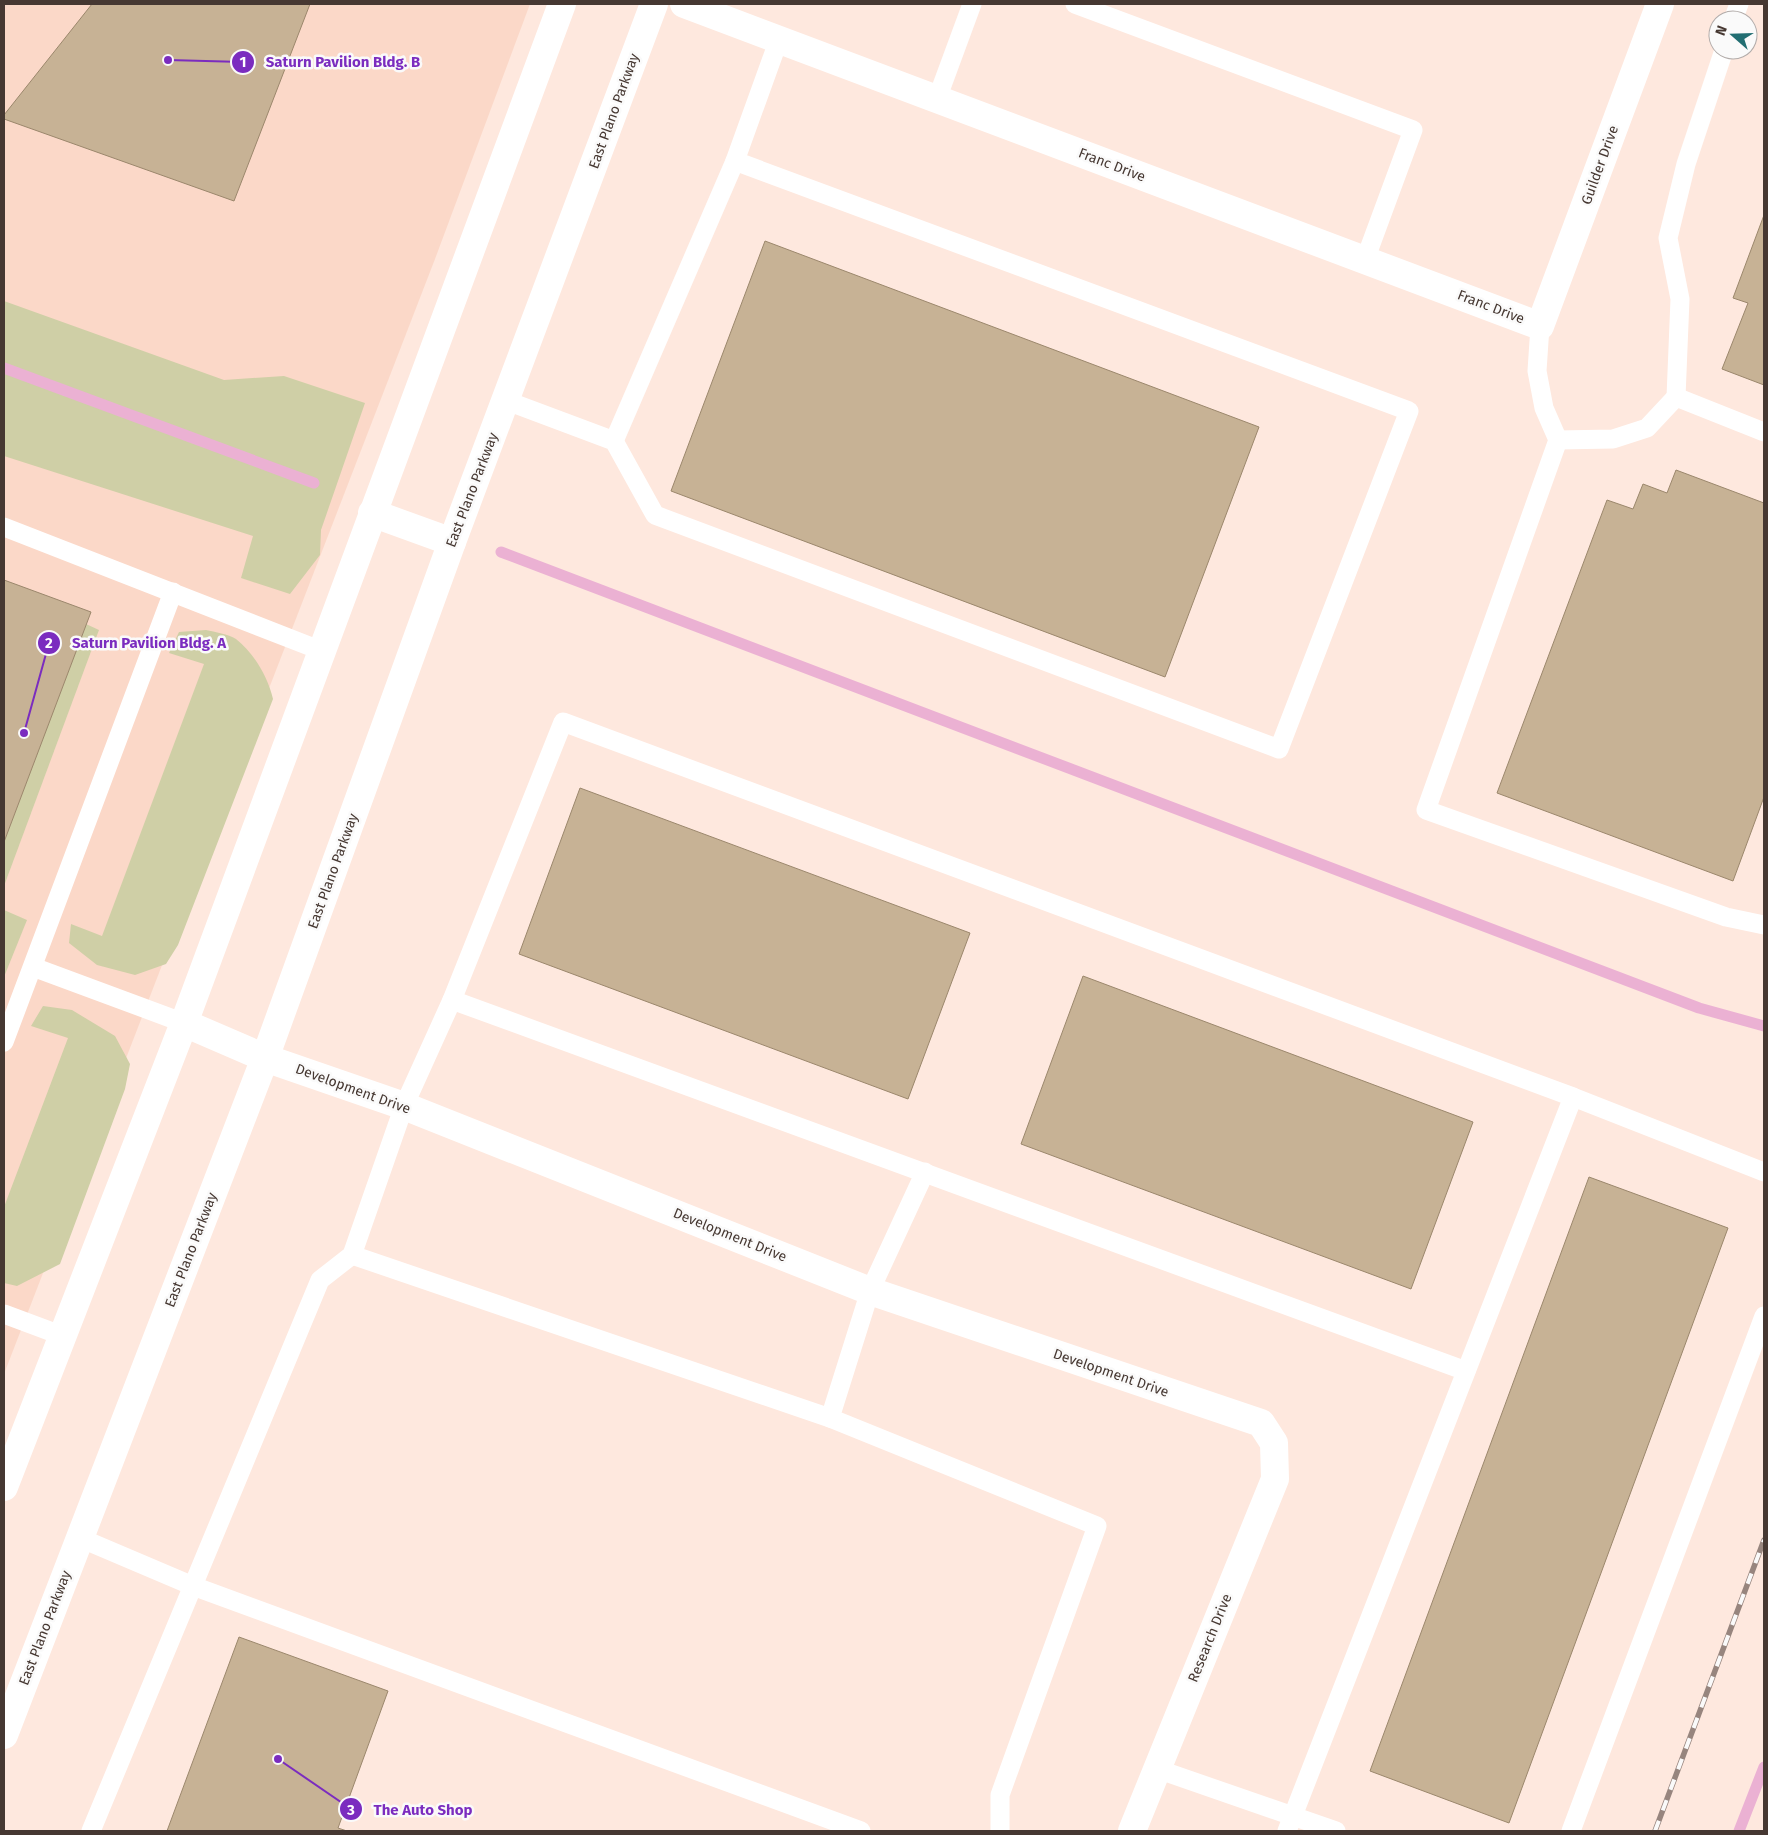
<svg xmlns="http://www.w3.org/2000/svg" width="1768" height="1835" font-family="'Fira Sans',sans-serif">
	<rect width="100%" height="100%" fill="#fee8de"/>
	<polygon fill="#fbd8c8" points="4,4 530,4 435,259 4,1374"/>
	<g fill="#cfcfa6">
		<polygon points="4,301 224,380 284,376 365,403 321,530 320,555 290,594 241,578 253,536 4,456"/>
		<polygon points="86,624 99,630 4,886 4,842"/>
		<path d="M206 630C215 632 228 634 236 639 254 653 268 677 273 699L178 945 166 964 135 975 97 965 69 943 71 924 102 936 204 664 169 653 179 632Z"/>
		<polygon points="4,910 27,920 4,977"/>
		<polygon points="43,1006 72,1010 115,1036 130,1064 125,1089 60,1264 17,1286 4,1283 4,1207 68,1038 31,1026"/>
	</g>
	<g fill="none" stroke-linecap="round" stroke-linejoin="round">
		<g stroke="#ebb1d3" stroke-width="11">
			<polyline points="4,368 314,483"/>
			<polyline points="501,552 1699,1008 1764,1026"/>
			<polyline points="1739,1831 1764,1767"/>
		</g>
	</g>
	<g fill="#c7b295" stroke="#9b876c">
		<polygon points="92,4 310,4 234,201 4,119 4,115"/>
		<polygon points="1764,215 1764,385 1722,369 1748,303 1733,298"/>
		<polygon points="765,241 1259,427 1165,677 671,491"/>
		<polygon points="1676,470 1764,503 1764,797 1733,881 1497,793 1607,500 1633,509 1643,484 1667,493"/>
		<polygon points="4,580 91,612 4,842"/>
		<polygon points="580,788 970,933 908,1099 519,954"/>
		<polygon points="1083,976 1473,1122 1411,1289 1021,1144"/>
		<polygon points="1589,1177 1728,1228 1509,1823 1370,1771"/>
		<polygon points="239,1637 388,1691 338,1828 347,1831 167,1831"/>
	</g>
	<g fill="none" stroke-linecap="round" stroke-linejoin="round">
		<g stroke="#fff" stroke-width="19">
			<polyline points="1075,4 1413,130 1365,260"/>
			<polyline points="1733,20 1739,4"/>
			<polyline points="937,99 972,4"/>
			<polyline points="1540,326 1537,371 1544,408 1558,440 1426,810 1726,917 1764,925"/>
			<polyline points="1676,397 1680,299 1668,238 1686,164 1724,50"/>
			<polyline points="507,401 614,441 655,515 1279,749 1409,411 735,161 779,39"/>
			<polyline points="1558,440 1613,439 1647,428 1676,397 1764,432"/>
			<polyline points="614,441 735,161"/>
			<polyline points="4,527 322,651"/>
			<polyline points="33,967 184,1023"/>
			<polyline points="452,1000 1466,1371"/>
			<polyline points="4,1042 173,592"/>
			<polyline points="1573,1097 1764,1172"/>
			<polyline points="925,1172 870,1291 830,1418 1097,1526 1000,1795 1000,1831"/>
			<polyline points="352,1255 830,1418"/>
			<polyline points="4,1314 63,1336"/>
			<polyline points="80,1538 193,1586 861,1831"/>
			<polyline points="1157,1769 1336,1831"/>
			<polyline points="91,1831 320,1280 352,1255 404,1106 452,1000 563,722 1573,1097 1287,1831"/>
			<polyline points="1571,1831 1764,1316"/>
		</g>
		<g stroke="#fff" stroke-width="28">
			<polyline points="684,4 1540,326 1660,4"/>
			<polyline points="184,1023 265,1058 404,1106 870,1291 1261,1423 1274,1443 1275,1479 1132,1831"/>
		</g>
		<g stroke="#fff" stroke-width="28">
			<polyline points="372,513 452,542"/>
			<polyline points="4,1487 184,1023 562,4"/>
			<polyline points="4,1735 265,1058 452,542 654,4"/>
		</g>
		<defs>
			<polyline id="rail" points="1655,1831 1764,1540"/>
		</defs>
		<use href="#rail" stroke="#97857e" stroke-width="5.5"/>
		<use href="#rail" stroke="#fafafa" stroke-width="4" stroke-dasharray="11" stroke-linecap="butt"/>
	</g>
	<g text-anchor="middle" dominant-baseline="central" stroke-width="5" stroke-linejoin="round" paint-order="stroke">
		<g font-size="14" fill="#463832" stroke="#fafafa">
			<text transform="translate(614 111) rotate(-70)">East Plano Parkway</text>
			<text transform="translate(1112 165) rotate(21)">Franc Drive</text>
			<text transform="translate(1600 165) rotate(-70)">Guilder Drive</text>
			<text transform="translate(1491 307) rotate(21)">Franc Drive</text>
			<text transform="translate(472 490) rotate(-69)">East Plano Parkway</text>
			<text transform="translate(333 871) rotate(-70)">East Plano Parkway</text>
			<text transform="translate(353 1089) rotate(20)">Development Drive</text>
			<text transform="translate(730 1235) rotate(22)">Development Drive</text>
			<text transform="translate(191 1250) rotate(-69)">East Plano Parkway</text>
			<text transform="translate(1111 1373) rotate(19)">Development Drive</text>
			<text transform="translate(45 1628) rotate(-69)">East Plano Parkway</text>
			<text transform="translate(1210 1638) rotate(-68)">Research Drive</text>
		</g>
	</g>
	<path fill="none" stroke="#7b2cbf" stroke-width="2" d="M168 60L243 62M24 733L49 643M278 1759L351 1809"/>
	<g fill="#7b2cbf" stroke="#fafafa" stroke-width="2">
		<circle cx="168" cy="60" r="5"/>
		<circle cx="24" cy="733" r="5"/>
		<circle cx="278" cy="1759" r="5"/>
		<circle cx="243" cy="62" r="12"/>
		<circle cx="49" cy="643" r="12"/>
		<circle cx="351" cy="1809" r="12"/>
	</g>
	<g font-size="15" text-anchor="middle" font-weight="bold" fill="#fff">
		<text x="243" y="67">1</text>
		<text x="49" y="648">2</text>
		<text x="351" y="1815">3</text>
	</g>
	<g font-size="15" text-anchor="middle" font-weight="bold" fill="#7b2cbf" stroke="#fafafa" stroke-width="5" stroke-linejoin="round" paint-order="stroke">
		<text x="343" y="67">Saturn Pavilion Bldg. B</text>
		<text x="149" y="648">Saturn Pavilion Bldg. A</text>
		<text x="423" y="1815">The Auto Shop</text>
	</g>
	<rect width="1768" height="1835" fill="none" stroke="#463832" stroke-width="10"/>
	<g transform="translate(1733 35) rotate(290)"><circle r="24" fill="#fafafa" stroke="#b2acaa"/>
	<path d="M0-4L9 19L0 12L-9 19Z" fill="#226e72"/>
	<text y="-8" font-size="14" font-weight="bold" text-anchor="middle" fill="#463832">N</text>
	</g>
</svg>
